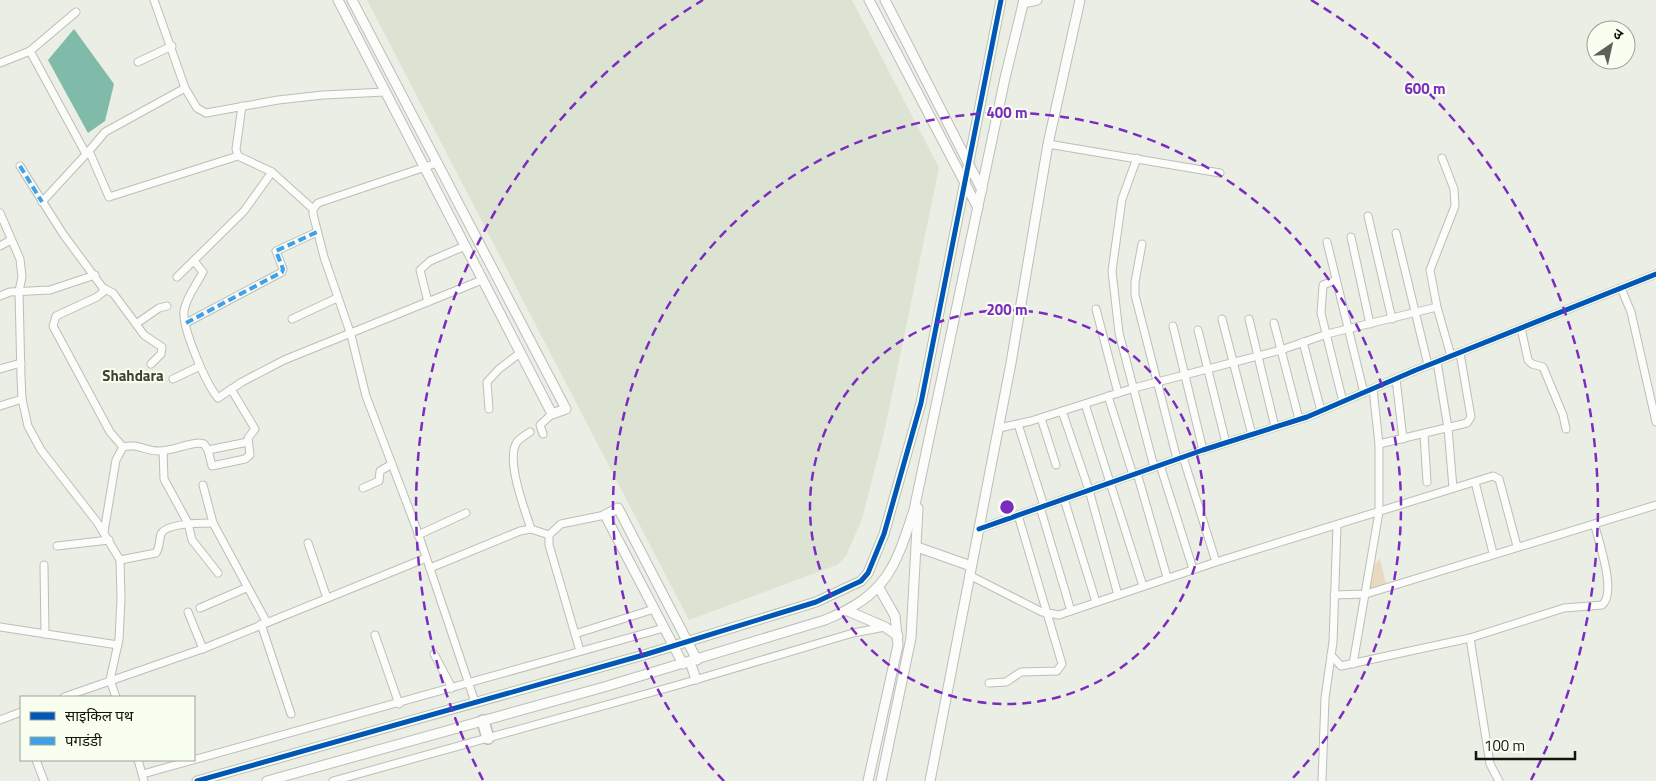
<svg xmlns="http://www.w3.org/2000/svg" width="1656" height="781" font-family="'Titillium Web','Noto Sans Devanagari',sans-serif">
	<rect width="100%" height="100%" fill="#eaeee4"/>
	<polygon fill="#dde3d2" points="367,0 852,0 939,168 884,433 862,519 846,556 837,565 689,620"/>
	<polygon fill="#e8d9c0" points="1380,559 1387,588 1367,591 1370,569"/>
	<polygon fill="#80bba9" points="74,29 114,84 105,121 88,133 48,60"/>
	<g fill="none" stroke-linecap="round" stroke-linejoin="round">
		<defs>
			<g id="minor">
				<polyline points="154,0 185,88 197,108 206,113 278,100 323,95 385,92"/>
				<polyline points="76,12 30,51 86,154"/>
				<polyline points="138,62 172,46"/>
				<polyline points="0,63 30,51"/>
				<polyline points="242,106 236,149 238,156 272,172 313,209"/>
				<polyline points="1048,144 1220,173"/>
				<polyline points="89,151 105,132 185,88"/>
				<polyline points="1137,158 1122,199 1112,271 1119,333 1154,467"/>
				<polyline points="1442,158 1454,189 1455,206 1430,270 1437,307 1451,356"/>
				<polyline points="437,163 318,203 313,209 313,214 324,257 351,335 366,396 417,530 475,702"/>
				<polyline points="20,166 63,234 103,288 103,292 97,297 56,316 53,326 110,432 123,447"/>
				<polyline points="42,202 89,151 109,197 238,156"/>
				<polyline points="0,213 20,259 22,277 19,291 21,377 22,399 28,426 41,450 97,522 120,560 121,599 119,639 110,680 116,697"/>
				<polyline points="1368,216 1392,319"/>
				<polyline points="1396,233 1428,365"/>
				<polyline points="1351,237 1370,324"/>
				<polyline points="1327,242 1364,393"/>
				<polyline points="1142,244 1135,282 1135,295 1177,459"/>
				<polyline points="0,246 11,240"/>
				<path d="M194 261 203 272C197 284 186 297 184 311 182 328 206 384 218 398L242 382 284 360 482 280"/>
				<polyline points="177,277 244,211 272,172"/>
				<polyline points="1336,280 1323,285 1321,313 1343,402"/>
				<polyline points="103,288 113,293 136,324"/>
				<polyline points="1621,288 1631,312 1656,422"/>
				<polyline points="0,296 10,292 50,290 95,275"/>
				<polyline points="428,302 420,270 430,261 465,246"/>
				<polyline points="1096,309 1118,393"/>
				<polyline points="292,319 337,298"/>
				<polyline points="1222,319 1252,435"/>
				<polyline points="1249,319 1275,427"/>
				<polyline points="186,323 282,272 283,269 276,251 317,232"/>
				<polyline points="1274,323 1299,419"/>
				<polyline points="1173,326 1203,450"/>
				<polyline points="1521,328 1528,360 1532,364 1543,367 1563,415 1566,429"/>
				<polyline points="1198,330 1226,443"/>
				<polyline points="1303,342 1321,411"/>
				<polyline points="1437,362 1448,428 1453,488"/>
				<polyline points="151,364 161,354 162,347 144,335 136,324 159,308 167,306"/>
				<polyline points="0,369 21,363"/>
				<polyline points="173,379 200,366"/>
				<polyline points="1396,379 1403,439"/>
				<polyline points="1108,396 1133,475"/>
				<polyline points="1085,404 1143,586"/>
				<polyline points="0,406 22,399"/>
				<polyline points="489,409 487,382 499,369 520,353"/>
				<polyline points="1062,411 1089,490 1118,595"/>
				<polyline points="1041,418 1056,465"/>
				<polyline points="1018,424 1044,506"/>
				<polyline points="999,428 1031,421 1134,388 1281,350 1327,334 1437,307"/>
				<path d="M530 432C526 435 520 438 517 442 505 459 525 510 531 529"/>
				<polyline points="543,434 540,425 552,414"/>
				<polyline points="1424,434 1427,482"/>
				<polyline points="1379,444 1467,423 1471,417 1460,353"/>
				<polyline points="208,450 212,466 245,459 250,455 248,438 255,429 231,389"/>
				<polyline points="163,451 164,479 188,523 192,540 218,573"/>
				<polyline points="1183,457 1216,562"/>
				<polyline points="1160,465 1193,569"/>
				<polyline points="1137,473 1167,577"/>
				<polyline points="1475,482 1493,553"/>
				<polyline points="203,485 213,523 266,621"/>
				<polyline points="363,488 379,481 380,471 392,464"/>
				<polyline points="1064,499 1096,602"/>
				<polyline points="1040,507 1071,611"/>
				<polyline points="979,529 1203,450 1307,417 1416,370 1656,274"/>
				<path d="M104 532 116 460 123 447C137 443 145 451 159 451 172 451 185 444 199 443L204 444 208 450 248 442"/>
				<polyline points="418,535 466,513"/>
				<polyline points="308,543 327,598"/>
				<polyline points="57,546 109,540"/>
				<path d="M120 560 156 553C160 547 159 540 161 534 166 523 202 523 213 523"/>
				<polyline points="44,565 45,634"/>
				<polyline points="430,568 520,531 531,529 549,535"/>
				<polyline points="969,575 1042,612 1059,615 1216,562 1493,476 1499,479 1517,546"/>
				<polyline points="1334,595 1366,594 1656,505"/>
				<polyline points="200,608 246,588"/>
				<polyline points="188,612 203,649"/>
				<polyline points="261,624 291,714"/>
				<polyline points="0,627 118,645"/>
				<polyline points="575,634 654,609"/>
				<polyline points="375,635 399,704"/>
				<polyline points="1470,638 1490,764 1499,781"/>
				<polyline points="580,651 549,545 549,535 561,524 605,515"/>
				<polyline points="434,654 452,688"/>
				<path d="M1331 655 1341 666 1470 638 1564 608 1602 605C1617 593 1599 543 1595 526"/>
				<polyline points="1353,664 1379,512 1379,444 1373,389"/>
				<polyline points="989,683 1006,682 1021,672 1057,671 1062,664 1018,515"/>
				<polyline points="64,697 205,648 426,558"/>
				<polyline points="0,720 21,712"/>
				<polyline points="36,760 44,781"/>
				<polyline points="138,760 144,781"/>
				<polyline points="143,774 664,628"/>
				<polyline points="333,781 678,685 853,633 885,627"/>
				<polyline points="1322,781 1325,698 1333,642 1337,526"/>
			</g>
			<g id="tertiary">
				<polyline points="338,0 552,414 566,409 352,0"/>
				<polyline points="869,0 978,208"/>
				<polyline points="885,0 982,190"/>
				<polyline points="1023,3 1037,0"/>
				<polyline points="917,547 971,566"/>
				<polyline points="848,611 885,627 898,636"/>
				<polyline points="690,662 696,679"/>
				<polyline points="683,664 605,515 618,508 697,660"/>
				<polyline points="197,781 647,654 816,602 861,581 868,573 884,534 921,403 1001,0"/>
				<path d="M267 781 604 687 825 620C886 595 895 569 914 510L1005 78 1024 0"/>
				<polyline points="868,781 898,645 895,616 879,588"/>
				<polyline points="881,781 911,638 918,508"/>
				<polyline points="930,781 1011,363 1048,144 1080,0"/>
			</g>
			<polyline id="primary" points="483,721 488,738"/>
		</defs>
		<use href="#minor" stroke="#bcbfb7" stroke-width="9"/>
		<use href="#tertiary" stroke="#bcbfb7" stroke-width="11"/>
		<use href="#primary" stroke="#bcbfb7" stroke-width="14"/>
		<use href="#minor" stroke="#fcfcfb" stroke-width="7"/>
		<use href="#tertiary" stroke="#fcfcfb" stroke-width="9"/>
		<use href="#primary" stroke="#fcfcfb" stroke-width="11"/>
		<g stroke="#3da2e9" stroke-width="4" stroke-dasharray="8 4" stroke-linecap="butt">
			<polyline points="20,166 42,202"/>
			<polyline points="186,323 282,272 283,269 276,251 317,232"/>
		</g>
		<defs>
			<g id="cycleway">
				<polyline points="979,529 1203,450 1307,417 1416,370 1656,274"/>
				<polyline points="197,781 647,654 816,602 861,581 868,573 884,534 921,403 1001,0"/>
			</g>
		</defs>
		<use href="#cycleway" stroke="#f9fff0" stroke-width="8"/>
		<use href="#cycleway" stroke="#0057b8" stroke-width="5"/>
	</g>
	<g fill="none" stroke="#7b2cbf" stroke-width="2.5" stroke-dasharray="9 6">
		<circle cx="1007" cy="507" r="197"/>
		<path d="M724 781A394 394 0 1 1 1290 781"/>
		<path d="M483 780A591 591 0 0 1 703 0M1311 0A591 591 0 0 1 1531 780"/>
	</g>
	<g text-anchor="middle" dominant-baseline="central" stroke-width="4" stroke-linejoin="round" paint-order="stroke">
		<g font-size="15" font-weight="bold" fill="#3c4233" stroke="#f9fff0">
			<text x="133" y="375">Shahdara</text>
		</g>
	</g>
	<circle cx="1007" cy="507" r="8" fill="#7b2cbf" stroke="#f9fff0" stroke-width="2.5"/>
	<g font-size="15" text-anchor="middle" font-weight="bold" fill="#7b2cbf" stroke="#f9fff0" stroke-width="4" stroke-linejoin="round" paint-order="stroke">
		<text x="1425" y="94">600 m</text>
		<text x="1007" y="118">400 m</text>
		<text x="1007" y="315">200 m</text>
	</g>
	<rect x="20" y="696" width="175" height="65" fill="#f9fff0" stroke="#9da196"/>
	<rect x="30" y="712" width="25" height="8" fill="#0057b8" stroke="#9da196"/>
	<text x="65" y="721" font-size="15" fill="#12150e">साइकिल पथ</text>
	<rect x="30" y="737" width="25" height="8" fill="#3da2e9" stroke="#9da196"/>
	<text x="65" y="746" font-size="15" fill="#12150e">पगडंडी</text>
	<g transform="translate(1611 45) rotate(34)"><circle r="24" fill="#f9fff0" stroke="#9da196"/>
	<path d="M0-4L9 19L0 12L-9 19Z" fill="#5e6159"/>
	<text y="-8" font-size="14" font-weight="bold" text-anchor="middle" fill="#12150e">उ</text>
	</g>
	<path d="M1476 751v8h99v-8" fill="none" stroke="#12150e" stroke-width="2.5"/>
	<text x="1484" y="751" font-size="15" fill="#12150e" stroke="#f9fff0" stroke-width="4" paint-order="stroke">100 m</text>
</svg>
